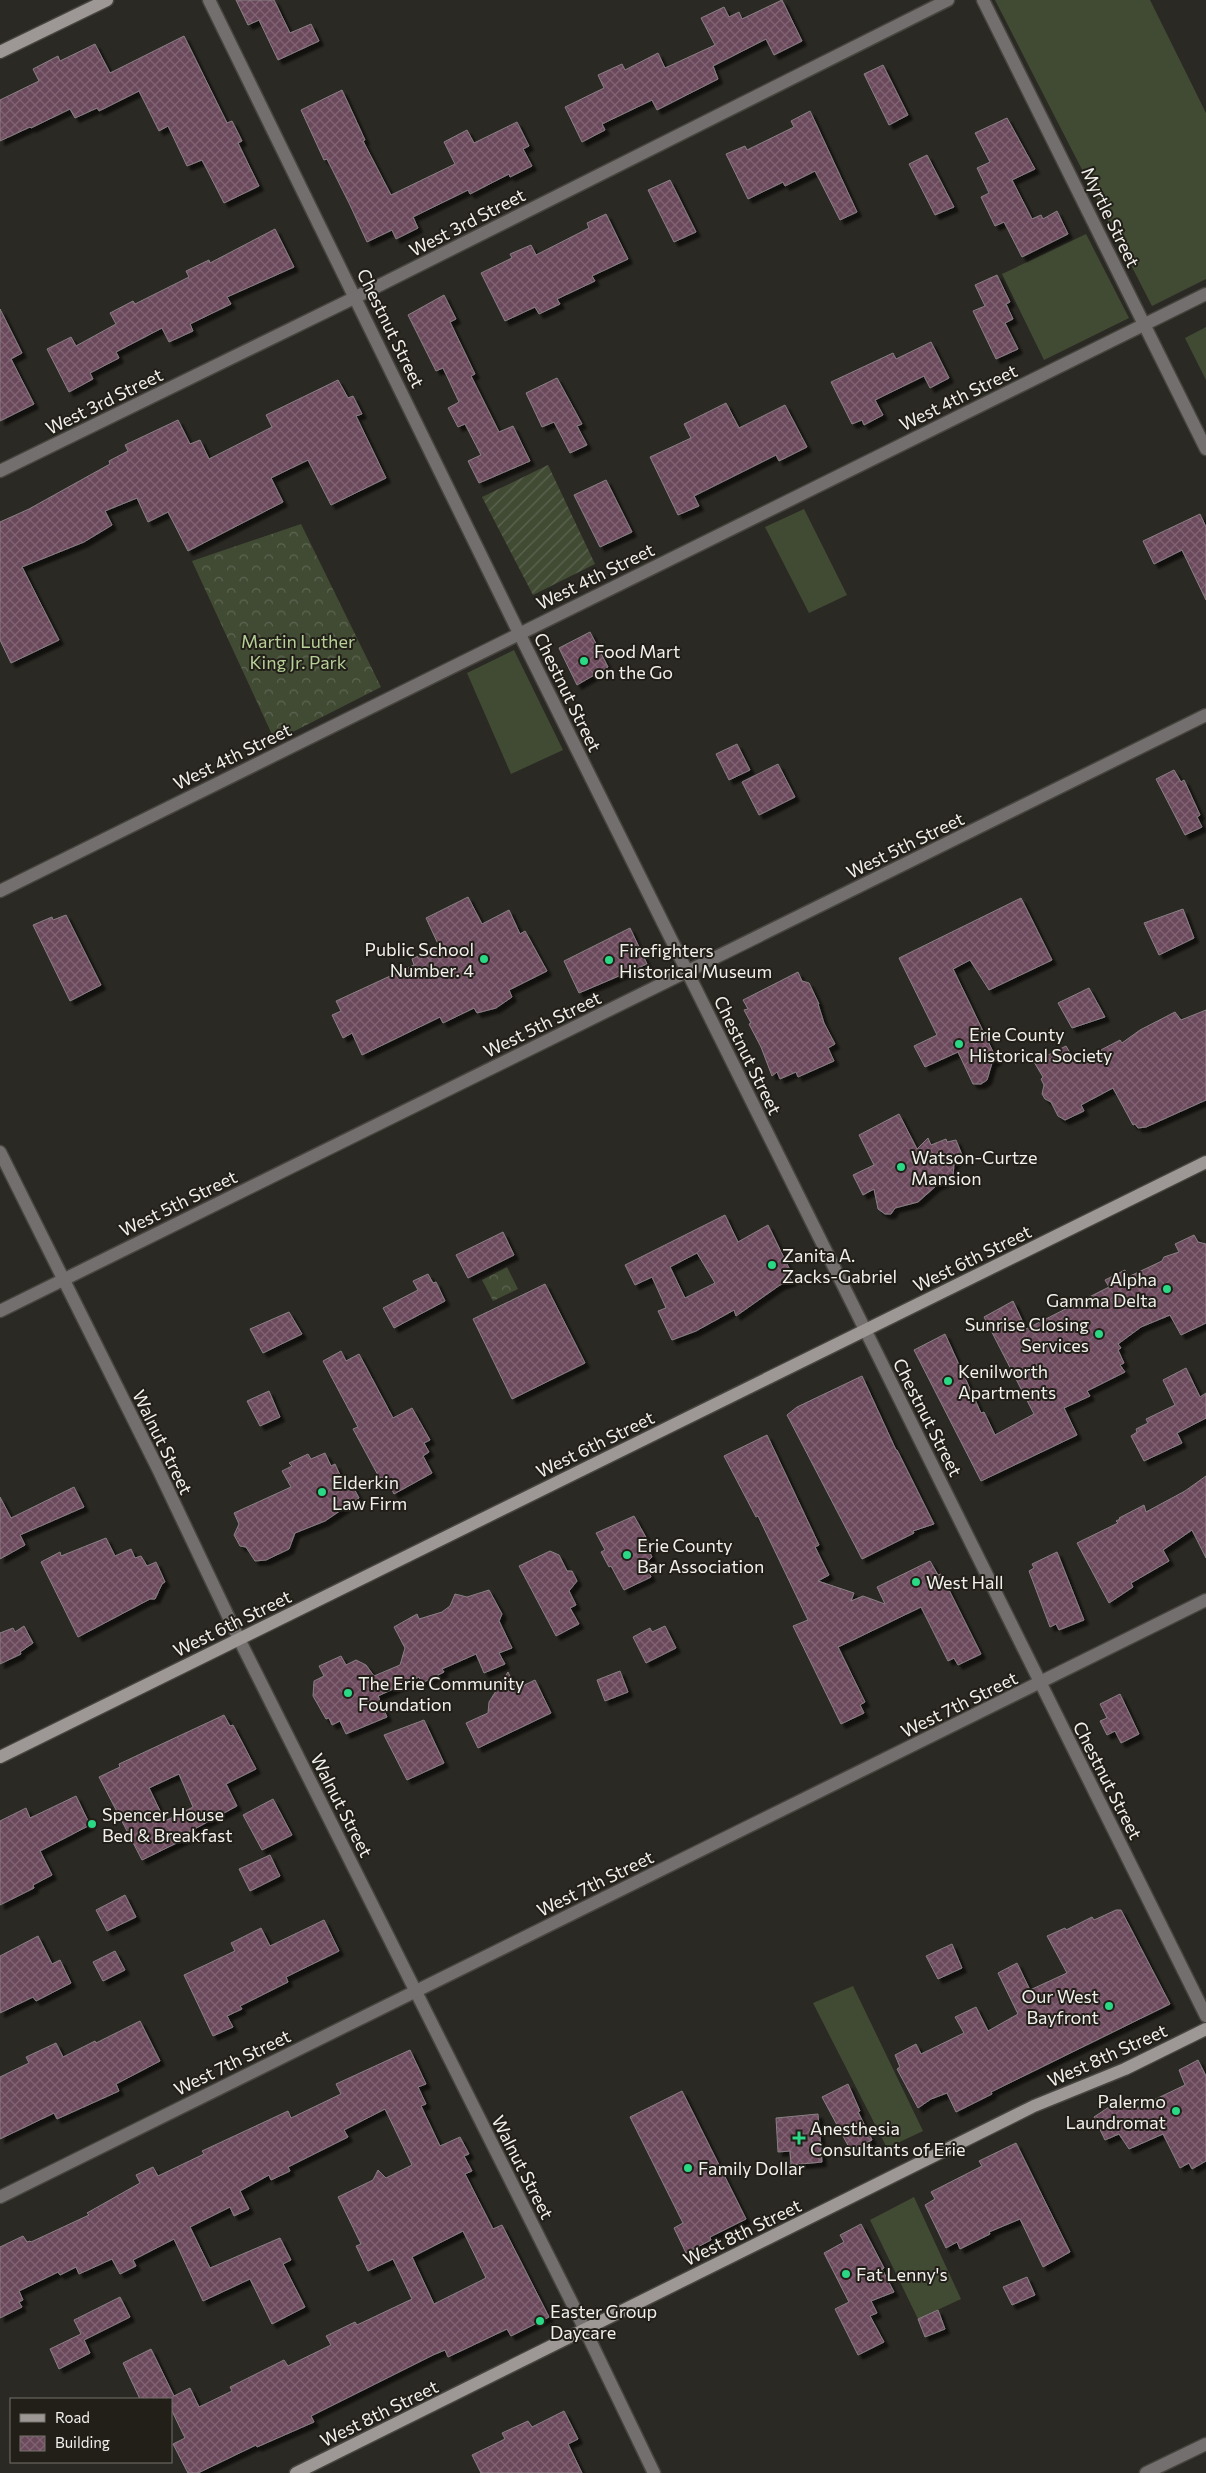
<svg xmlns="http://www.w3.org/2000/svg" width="1206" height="2473" font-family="Commissioner,sans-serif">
	<defs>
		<pattern id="forest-crowns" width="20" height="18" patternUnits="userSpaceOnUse" patternTransform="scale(1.25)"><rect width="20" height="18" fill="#414b34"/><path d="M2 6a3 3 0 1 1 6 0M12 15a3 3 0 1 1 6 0" fill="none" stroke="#5d6552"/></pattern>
		<pattern id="garden-furrows" width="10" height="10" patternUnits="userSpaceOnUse" patternTransform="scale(1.25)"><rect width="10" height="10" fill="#414b34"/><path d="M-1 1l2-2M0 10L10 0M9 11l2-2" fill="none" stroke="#5d6552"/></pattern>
		<pattern id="building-cross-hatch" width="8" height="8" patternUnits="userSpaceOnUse" patternTransform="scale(1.25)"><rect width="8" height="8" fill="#6b4a5b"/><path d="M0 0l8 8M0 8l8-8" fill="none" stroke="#816473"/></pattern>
		<filter id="shadow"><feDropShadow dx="4.5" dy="4.5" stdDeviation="1" flood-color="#0009"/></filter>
	</defs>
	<rect width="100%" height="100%" fill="#2b2923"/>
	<g fill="#414b34">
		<polygon points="995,0 1150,0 1206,113 1206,279 1152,306"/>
		<polygon points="1086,234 1129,318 1044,360 1002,274"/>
		<polygon points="1206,327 1206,380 1185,338"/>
		<polygon points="804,509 847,595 809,613 765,527"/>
		<polygon points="514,650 563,750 511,774 467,673"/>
		<polygon points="853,1986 923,2131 887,2148 813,2003"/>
		<polygon points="914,2197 961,2299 918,2319 870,2220"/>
	</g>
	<g fill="url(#forest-crowns)">
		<polygon points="301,524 381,687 275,741 192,561"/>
		<polygon points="507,1267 518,1289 493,1301 482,1280"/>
	</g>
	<polygon fill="url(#garden-furrows)" points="548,465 595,564 533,595 482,497"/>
	<g fill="url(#building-cross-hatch)" stroke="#888084" fill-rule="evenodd" filter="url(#shadow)">
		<polygon points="236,0 274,0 290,33 311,24 319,41 278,60 259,20 248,25"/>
		<polygon points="782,0 802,41 774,55 766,39 713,66 718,79 657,110 652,100 602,124 605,130 582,142 565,107 604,88 598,75 622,64 625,70 658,53 665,68 715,45 701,18 724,7 729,17 739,12 742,19"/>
		<polygon points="184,36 227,123 232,121 242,141 238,143 259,186 224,203 202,160 187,166 168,126 159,131 139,91 99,111 97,108 75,118 70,109 31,128 30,127 0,141 0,100 39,81 33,69 58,56 60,61 95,44 110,73"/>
		<polygon points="883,65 908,115 889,125 864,74"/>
		<polygon points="342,90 365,140 363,141 391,195 455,164 444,142 467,130 474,143 517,122 529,146 523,149 532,166 510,177 509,174 470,194 468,190 413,217 418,228 396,239 392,230 367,242 350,205 327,159 324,160 301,110"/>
		<polygon points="810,111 857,212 840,220 815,171 785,186 783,182 748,199 726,154 745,146 747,150 794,127 791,121"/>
		<polygon points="1007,118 1035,169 1012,180 1032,219 1041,215 1043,219 1057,211 1068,234 1022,257 1004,222 995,226 981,197 989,193 977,168 990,162 975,133"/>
		<polygon points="927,155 954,207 935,215 909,164"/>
		<polygon points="670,180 696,232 674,242 648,190"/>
		<polygon points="606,214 628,259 592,276 595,281 557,299 560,304 539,314 535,307 505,321 481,273 512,258 510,254 531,245 536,255 589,228 587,223"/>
		<polygon points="275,229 294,267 227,297 231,304 190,324 193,331 169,342 162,328 116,352 119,358 90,373 93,379 69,392 47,349 71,337 76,346 116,324 110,313 133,301 135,304 189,277 186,271 209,260 210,263"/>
		<polygon points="997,275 1010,302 1006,304 1013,319 1005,323 1018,349 996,359 973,311 985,306 975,285"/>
		<polygon points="444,295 456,319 450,322 475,374 471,376 499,432 513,426 530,461 479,483 468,461 481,455 465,424 458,427 448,408 459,402 443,368 436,371 408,315"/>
		<polygon points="0,309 22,353 11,359 34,404 0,421"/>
		<polygon points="931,342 949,378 930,388 924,376 875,400 883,415 864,425 862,420 852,424 831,382 893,353 896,359"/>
		<polygon points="557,378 582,424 577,426 587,445 570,453 554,422 542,427 526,393"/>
		<polygon points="338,380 348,398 353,396 362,414 356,416 386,478 331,505 308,460 271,478 283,502 188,551 168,512 148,522 137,498 105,511 112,525 84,542 22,567 59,640 11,663 0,640 0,522 29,509 110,464 109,461 128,451 125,445 178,420 190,444 200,440 209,459 272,427 266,415"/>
		<polygon points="726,403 739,428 785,405 807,447 779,461 776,455 694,496 699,506 678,515 650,457 691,438 684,424"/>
		<polygon points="606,480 632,532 600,547 574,495"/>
		<polygon points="1200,514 1206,527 1206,600 1182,550 1154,564 1143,541"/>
		<polygon points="590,632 608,667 577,685 559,648"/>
		<polygon points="737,744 750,770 729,780 716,754"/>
		<polygon points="778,764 795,797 759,815 742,782"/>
		<polygon points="1174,770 1181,782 1184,780 1200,815 1197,817 1202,827 1185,835 1156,779"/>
		<polygon points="468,897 482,924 509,910 520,934 525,931 547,971 509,990 512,997 496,1008 477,1013 474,1008 443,1023 440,1017 362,1055 352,1033 343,1038 332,1015 341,1011 336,1001 414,965 412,959 439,946 426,918"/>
		<polygon points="1021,898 1052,960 989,990 970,960 953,969 997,1060 992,1063 987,1080 981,1084 973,1084 958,1052 925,1067 914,1046 937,1035 899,958"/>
		<polygon points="1183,909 1194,938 1159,955 1144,923"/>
		<polygon points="66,915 101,985 70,1001 33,925 52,917 53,920"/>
		<polygon points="630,928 647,964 579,993 564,961"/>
		<polygon points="798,972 802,981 809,983 819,1004 818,1004 824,1023 835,1044 828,1048 834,1061 798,1077 796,1072 780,1079 777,1072 772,1076 761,1047 749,1024 751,1023 744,1010 748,1009 743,1000"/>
		<polygon points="1089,988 1105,1017 1072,1028 1058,1003"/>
		<polygon points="1206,1010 1206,1100 1146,1127 1138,1128 1135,1124 1133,1125 1113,1088 1081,1105 1084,1111 1065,1120 1058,1116 1051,1102 1045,1099 1042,1094 1044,1085 1041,1079 1043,1077 1034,1062 1066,1046 1076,1063 1120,1040 1122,1043 1140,1030 1175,1012 1181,1020"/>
		<polygon points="899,1114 917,1149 928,1138 931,1145 946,1139 947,1142 956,1140 962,1155 954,1163 953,1178 936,1186 918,1202 895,1208 891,1214 885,1214 878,1209 874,1189 863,1195 853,1175 874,1165 859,1135"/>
		<path d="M725 1215 738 1242 768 1225 790 1270 786 1271 792 1281 780 1285 736 1316 734 1310 696 1331 672 1340 658 1311 666 1308 652 1277 635 1285 625 1265ZM697 1253 715 1283 685 1298 670 1267Z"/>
		<polygon points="503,1232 514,1255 468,1278 456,1255"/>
		<polygon points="1194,1235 1198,1242 1206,1244 1206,1323 1181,1335 1170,1315 1141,1327 1118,1344 1121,1348 1118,1350 1124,1363 1120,1365 1125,1372 1087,1391 1090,1396 1064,1408 1077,1435 981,1481 914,1350 945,1334 981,1413 984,1412 995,1435 1034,1414 984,1317 1013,1301 1026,1329 1109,1287 1105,1280 1125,1270 1128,1277 1162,1261 1164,1257 1179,1252 1175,1244"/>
		<polygon points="428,1274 433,1283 436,1282 445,1301 394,1328 383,1308 418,1290 413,1281"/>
		<polygon points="545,1284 585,1363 512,1399 473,1319"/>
		<polygon points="289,1312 302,1334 263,1353 250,1329"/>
		<polygon points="341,1351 346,1361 359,1354 393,1418 412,1408 430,1440 424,1443 429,1452 423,1456 432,1473 394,1494 388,1482 379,1477 353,1429 358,1427 323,1361"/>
		<polygon points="1186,1368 1200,1397 1206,1393 1206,1418 1177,1433 1182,1443 1144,1461 1131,1436 1137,1432 1136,1429 1148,1423 1146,1419 1175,1405 1163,1380"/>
		<polygon points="862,1376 896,1450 897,1450 934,1524 913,1531 914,1533 862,1559 787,1415 797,1407"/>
		<polygon points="269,1391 280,1417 260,1426 247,1401"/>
		<polygon points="767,1435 819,1545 815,1547 829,1575 818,1581 854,1593 851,1601 863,1596 885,1604 877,1587 930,1561 938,1575 941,1574 981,1654 958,1665 954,1658 948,1661 921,1607 855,1639 838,1647 865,1702 860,1705 864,1713 841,1724 793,1626 808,1620 758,1516 756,1517 724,1456"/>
		<polygon points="325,1453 331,1466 335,1464 345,1486 351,1483 359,1498 325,1521 295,1533 289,1549 266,1560 255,1561 246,1547 240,1546 234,1535 239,1524 234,1513 291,1487 282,1471 292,1466 289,1463 308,1454 311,1459"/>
		<polygon points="1206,1476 1206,1558 1192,1530 1163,1550 1169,1561 1131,1583 1133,1587 1109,1603 1077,1543 1118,1523 1116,1521 1120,1519 1119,1518 1144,1505 1146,1512 1185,1491"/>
		<polygon points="74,1487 84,1507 20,1535 25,1545 0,1559 0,1497 11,1518"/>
		<polygon points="634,1516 652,1548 648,1549 652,1557 645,1564 651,1577 624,1590 611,1566 609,1567 601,1552 605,1550 596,1533"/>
		<polygon points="106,1538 115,1556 131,1549 135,1558 141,1556 147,1566 156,1562 165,1582 162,1584 155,1599 150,1599 78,1637 41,1562 60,1552 61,1556"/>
		<polygon points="550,1551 559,1555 567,1571 572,1571 577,1581 569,1591 576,1605 570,1608 579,1624 556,1636 519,1566"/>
		<polygon points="1057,1552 1084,1620 1059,1630 1056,1624 1050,1627 1029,1571 1034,1568 1032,1564"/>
		<polygon points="489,1590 502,1614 499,1621 512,1648 499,1653 505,1664 484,1673 476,1654 442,1669 444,1672 422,1683 419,1677 378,1696 387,1717 346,1734 340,1721 332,1725 329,1718 326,1719 313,1696 314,1681 324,1676 319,1666 341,1656 346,1665 356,1660 366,1665 374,1676 400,1665 405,1648 394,1627 417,1614 419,1619 442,1612 450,1606 455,1594 467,1597"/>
		<polygon points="24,1626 33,1643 20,1652 21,1654 0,1664 0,1633 13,1628 15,1632"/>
		<polygon points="665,1626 676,1648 646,1663 633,1637 650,1628 652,1632"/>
		<polygon points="620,1671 628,1692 605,1701 597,1680"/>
		<polygon points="508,1672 516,1689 535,1680 551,1713 478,1748 466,1723 488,1713 489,1702"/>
		<polygon points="1120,1694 1139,1734 1121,1743 1115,1731 1107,1735 1100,1721 1107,1718 1100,1704"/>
		<path d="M224 1715 230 1726 233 1725 256 1769 226 1784 237 1806 189 1832 191 1836 142 1860 99 1777 120 1767 119 1764ZM179 1774 193 1807 165 1821 149 1788Z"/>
		<polygon points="424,1720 444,1763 407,1780 384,1735"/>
		<polygon points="76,1796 90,1825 40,1851 52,1875 33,1885 34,1888 0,1905 0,1821 26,1808 30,1818"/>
		<polygon points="273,1799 292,1835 262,1850 243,1815"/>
		<polygon points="270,1855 280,1876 250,1891 239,1869"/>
		<polygon points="125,1895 136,1917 107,1931 96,1910"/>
		<polygon points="1116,1910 1121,1910 1170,2004 991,2092 992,2094 956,2112 947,2093 931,2099 918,2108 897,2069 900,2067 895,2055 916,2044 921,2054 964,2033 955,2017 976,2007 988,2031 1018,2014 998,1973 1017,1963 1030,1990 1067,1973 1047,1936 1065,1928 1066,1930 1092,1917 1094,1920"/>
		<polygon points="324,1920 339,1951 286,1977 288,1982 240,2006 242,2009 227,2016 233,2027 213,2036 184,1975 235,1951 231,1943 261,1928 270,1946"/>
		<polygon points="38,1936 52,1964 60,1960 71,1983 36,2001 33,1997 0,2013 0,1956"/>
		<polygon points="952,1944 962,1968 938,1979 926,1956"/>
		<polygon points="115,1951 125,1970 103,1981 93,1962"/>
		<polygon points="140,2021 160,2061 116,2084 119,2091 57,2119 54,2113 0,2139 0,2077 29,2063 26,2057 56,2043 63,2057 95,2041 96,2043"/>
		<path d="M410 2050 426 2084 418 2087 426 2104 421 2106 440 2146 460 2137 469 2154 464 2156 472 2171 465 2174 493 2229 502 2225 549 2317 511 2336 507 2329 448 2357 445 2350 433 2355 311 2416 314 2422 257 2447 256 2445 198 2473H188L173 2444 185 2438 171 2409V2399H140L123 2363 151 2349 174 2396 190 2388 199 2407 232 2391 230 2387 284 2360 288 2366 331 2345 326 2336 355 2322 357 2325 412 2299 393 2259 368 2271 356 2246 361 2244 338 2197 373 2180 378 2170 386 2178 412 2165 385 2109 344 2130 348 2137 288 2167 290 2171 271 2180 269 2175 240 2191 249 2209 234 2216 230 2207 190 2227 210 2268 280 2238 291 2260 283 2264 305 2307 272 2324 250 2279 203 2301 174 2239 133 2260 136 2266 120 2274 112 2259 79 2274 76 2267 60 2275 58 2272 19 2291 23 2300 19 2302 22 2307 0 2318V2247L23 2236 27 2242 30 2241 31 2242 89 2215 87 2213 140 2183 136 2175 153 2167 158 2176 204 2154 202 2151 288 2111 291 2118 341 2094 336 2084ZM463 2231 486 2278 434 2304 412 2257Z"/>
		<polygon points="1198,2060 1206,2076 1206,2161 1192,2169 1189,2163 1180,2168 1163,2134 1129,2149 1119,2134 1105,2140 1094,2117 1115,2103 1130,2099 1135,2109 1185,2085 1179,2070"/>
		<polygon points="848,2084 860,2111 858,2112 872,2140 851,2151 822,2097"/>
		<polygon points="682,2091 746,2219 710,2237 711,2240 686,2253 674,2228 683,2223 630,2117"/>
		<polygon points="818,2114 822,2162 791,2165 790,2151 778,2152 776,2118"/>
		<polygon points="1016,2143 1070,2252 1043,2267 1020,2219 989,2232 990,2234 960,2249 957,2242 946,2248 925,2205 935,2199 931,2192 982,2166 979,2161"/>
		<polygon points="861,2224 884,2268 882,2269 894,2292 871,2301 877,2313 870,2316 884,2342 858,2355 835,2309 849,2302 824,2253 844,2242 840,2235"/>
		<polygon points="1027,2277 1035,2295 1012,2305 1003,2287"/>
		<polygon points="120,2297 130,2317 84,2340 90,2353 59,2369 50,2349 81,2334 74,2320"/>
		<polygon points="938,2310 945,2329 925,2337 918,2319"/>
		<polygon points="564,2411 578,2439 568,2444 582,2473 481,2473 472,2455 505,2439 502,2433 528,2421 532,2427"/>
	</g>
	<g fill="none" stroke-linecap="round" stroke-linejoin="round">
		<defs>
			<g id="street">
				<polyline points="209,0 519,633 1206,2016"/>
				<polyline points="983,0 1206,449"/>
				<polyline points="0,471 356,297 948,0"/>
				<polyline points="0,891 1206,294"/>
				<polyline points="0,1152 159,1471 239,1639 574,2307 654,2473"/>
				<polyline points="0,1311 1206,715"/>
				<polyline points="0,2197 1206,1600"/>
				<polyline points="1146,2473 1206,2444"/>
			</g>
			<g id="secondary">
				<polyline points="0,52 107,0"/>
				<polyline points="0,1757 1206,1162"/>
				<polyline points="296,2473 1034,2106 1125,2069 1206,2029"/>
			</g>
		</defs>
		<use href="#street" stroke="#47453f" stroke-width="15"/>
		<use href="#secondary" stroke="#47453f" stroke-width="15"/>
		<use href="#street" stroke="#736f6e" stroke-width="12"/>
		<use href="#secondary" stroke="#9d9795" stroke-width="12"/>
	</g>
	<g fill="#2ad885" stroke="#221f19" stroke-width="2">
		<circle cx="584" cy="661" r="5"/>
		<circle cx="484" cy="959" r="5"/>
		<circle cx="609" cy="960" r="5"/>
		<circle cx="959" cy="1044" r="5"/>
		<circle cx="901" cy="1167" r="5"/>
		<circle cx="772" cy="1265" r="5"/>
		<circle cx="1167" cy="1289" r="5"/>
		<circle cx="1099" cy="1334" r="5"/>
		<circle cx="948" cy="1381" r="5"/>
		<circle cx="322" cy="1492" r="5"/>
		<circle cx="627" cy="1555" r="5"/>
		<circle cx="916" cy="1582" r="5"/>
		<circle cx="348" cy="1693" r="5"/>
		<circle cx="92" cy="1824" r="5"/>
		<circle cx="1109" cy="2006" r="5"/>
		<circle cx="1176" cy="2111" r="5"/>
		<path d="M796.5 2130.5h5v5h5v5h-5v5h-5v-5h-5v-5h5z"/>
		<circle cx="688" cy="2168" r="5"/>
		<circle cx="846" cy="2274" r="5"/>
		<circle cx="540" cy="2321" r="5"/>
	</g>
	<g text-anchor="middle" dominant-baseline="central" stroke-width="4" stroke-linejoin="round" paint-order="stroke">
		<g font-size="18" fill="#f1f0ec" stroke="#221f19">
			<text transform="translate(1111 217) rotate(64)">Myrtle Street</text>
			<text transform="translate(467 222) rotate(-27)">West 3rd Street</text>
			<text transform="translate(391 328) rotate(64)">Chestnut Street</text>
			<text transform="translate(958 397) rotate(-26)">West 4th Street</text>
			<text transform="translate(104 401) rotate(-26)">West 3rd Street</text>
			<text transform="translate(595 576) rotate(-26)">West 4th Street</text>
			<text transform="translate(568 692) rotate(64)">Chestnut Street</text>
			<text transform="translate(232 756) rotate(-26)">West 4th Street</text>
			<text transform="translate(905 845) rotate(-26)">West 5th Street</text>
			<text transform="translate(542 1024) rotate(-26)">West 5th Street</text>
			<text transform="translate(748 1055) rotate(64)">Chestnut Street</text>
			<text transform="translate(178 1203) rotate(-26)">West 5th Street</text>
			<text transform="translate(972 1258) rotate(-26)">West 6th Street</text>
			<text transform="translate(928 1417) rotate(63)">Chestnut Street</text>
			<text transform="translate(163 1442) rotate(64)">Walnut Street</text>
			<text transform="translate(595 1444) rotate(-26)">West 6th Street</text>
			<text transform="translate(232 1623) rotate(-26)">West 6th Street</text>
			<text transform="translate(959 1704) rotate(-26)">West 7th Street</text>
			<text transform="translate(1108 1780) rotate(63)">Chestnut Street</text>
			<text transform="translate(342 1805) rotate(63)">Walnut Street</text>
			<text transform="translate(595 1883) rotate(-26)">West 7th Street</text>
			<text transform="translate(1107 2055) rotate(-24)">West 8th Street</text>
			<text transform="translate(232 2062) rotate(-26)">West 7th Street</text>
			<text transform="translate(523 2167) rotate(63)">Walnut Street</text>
			<text transform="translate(742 2232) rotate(-26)">West 8th Street</text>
			<text transform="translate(379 2413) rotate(-26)">West 8th Street</text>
		</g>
		<g font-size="18" fill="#b7d097" stroke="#221f19">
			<text x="298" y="641">Martin Luther<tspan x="298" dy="21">King Jr. Park</tspan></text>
		</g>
		<g font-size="18" fill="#f1f0ec" stroke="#221f19" text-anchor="start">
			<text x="594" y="651">Food Mart<tspan x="594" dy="21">on the Go</tspan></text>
			<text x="474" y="949" text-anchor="end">Public School<tspan x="474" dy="21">Number. 4</tspan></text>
			<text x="619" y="950">Firefighters<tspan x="619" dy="21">Historical Museum</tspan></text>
			<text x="969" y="1034">Erie County<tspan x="969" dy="21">Historical Society</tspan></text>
			<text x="911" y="1157">Watson-Curtze<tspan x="911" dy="21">Mansion</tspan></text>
			<text x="782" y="1255">Zanita A.<tspan x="782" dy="21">Zacks-Gabriel</tspan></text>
			<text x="1157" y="1279" text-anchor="end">Alpha<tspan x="1157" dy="21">Gamma Delta</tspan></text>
			<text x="1089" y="1324" text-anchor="end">Sunrise Closing<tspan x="1089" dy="21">Services</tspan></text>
			<text x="958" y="1371">Kenilworth<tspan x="958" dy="21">Apartments</tspan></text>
			<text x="332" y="1482">Elderkin<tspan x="332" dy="21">Law Firm</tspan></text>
			<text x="637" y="1545">Erie County<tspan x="637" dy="21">Bar Association</tspan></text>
			<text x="926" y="1582">West Hall</text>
			<text x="358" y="1683">The Erie Community<tspan x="358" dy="21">Foundation</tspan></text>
			<text x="102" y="1814">Spencer House<tspan x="102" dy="21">Bed &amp; Breakfast</tspan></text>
			<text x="1099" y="1996" text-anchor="end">Our West<tspan x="1099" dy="21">Bayfront</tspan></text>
			<text x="1166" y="2101" text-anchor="end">Palermo<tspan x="1166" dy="21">Laundromat</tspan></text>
			<text x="810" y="2128">Anesthesia<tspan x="810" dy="21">Consultants of Erie</tspan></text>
			<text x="698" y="2168">Family Dollar</text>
			<text x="856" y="2274">Fat Lenny's</text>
			<text x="550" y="2311">Easter Group<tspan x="550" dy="21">Daycare</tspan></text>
		</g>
	</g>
	<rect x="10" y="2398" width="162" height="65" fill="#221f19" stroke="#75736d"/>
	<rect x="20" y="2414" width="25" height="8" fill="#9d9795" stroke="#75736d"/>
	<text x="55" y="2423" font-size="15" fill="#f1f0ec">Road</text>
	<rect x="20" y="2436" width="25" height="15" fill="url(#building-cross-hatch)" stroke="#75736d"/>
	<text x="55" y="2448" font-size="15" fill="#f1f0ec">Building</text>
</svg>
